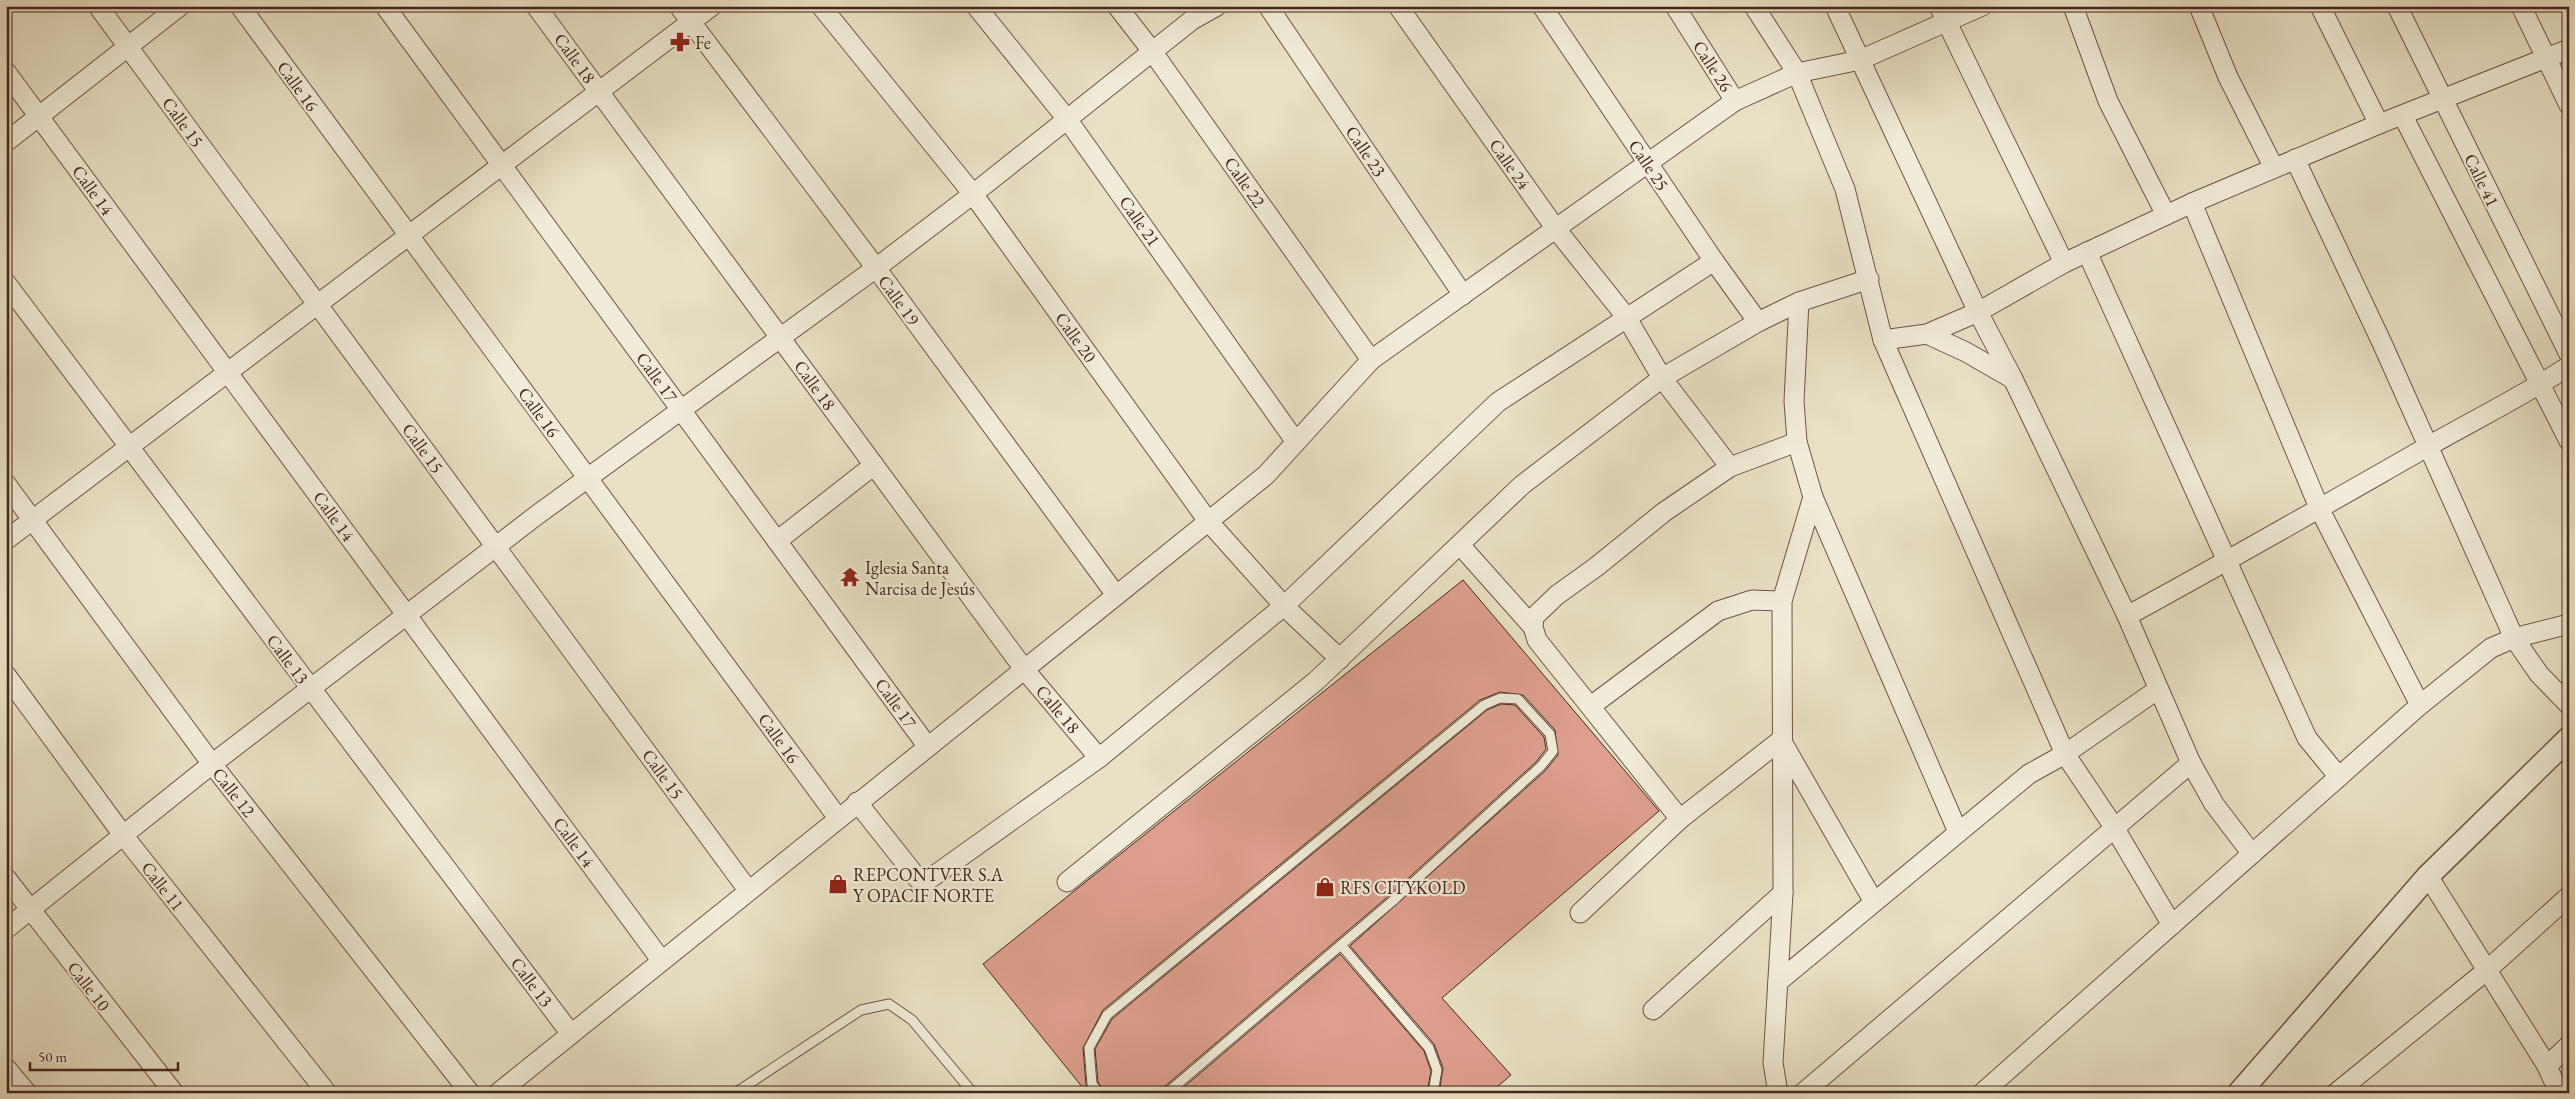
<svg xmlns="http://www.w3.org/2000/svg" width="2575" height="1099" font-family="'EB Garamond',serif">
	<rect width="100%" height="100%" fill="#e9e1c5"/>
	<filter id="stains"><feTurbulence type="fractalNoise" baseFrequency=".004" numOctaves="4"/><feColorMatrix values="0 0 0 0 .2 0 0 0 0 .09 0 0 0 0 .02 0 0 0 .5 -.17"/></filter>
	<radialGradient id="worn" r=".72"><stop offset=".6" stop-color="#630" stop-opacity="0"/><stop offset="1" stop-color="#630" stop-opacity=".3"/></radialGradient>
	<g fill="#de9f8e" stroke="#43261b">
		<polygon points="1463,580 1659,811 1442,998 1511,1075 1490,1093 1439,1093 1443,1068 1434,1044 1350,946 1545,771 1558,755 1555,730 1523,695 1500,692 1480,700 1103,1010 1083,1048 1086,1085 1091,1093 1087,1093 983,964"/>
		<polygon points="1501,704 1515,705 1544,737 1546,749 1536,762 1391,894 1163,1088 1161,1093 1105,1093 1098,1082 1095,1049 1112,1019 1487,710"/>
		<polygon points="1340,954 1424,1051 1431,1071 1427,1093 1177,1093"/>
	</g>
	<g fill="none" stroke-linecap="round" stroke-linejoin="round">
		<defs>
			<g id="service">
				<polyline points="1341,945 1429,1048 1437,1070 1433,1093"/>
				<polyline points="735,1093 861,1010 889,1004 912,1020 973,1093"/>
				<polyline points="1099,1093 1092,1084 1089,1048 1107,1015 1484,705 1500,698 1518,699 1550,734 1553,751 1541,766 1395,899 1167,1093"/>
			</g>
			<g id="minor">
				<polyline points="98,6 748,890"/>
				<polyline points="240,6 838,818"/>
				<polyline points="385,6 928,747"/>
				<polyline points="536,6 1024,669 1099,758"/>
				<polyline points="679,6 876,268 1116,595"/>
				<polyline points="821,6 973,194 1208,521 1284,606 1340,659"/>
				<polyline points="976,6 1067,119 1296,442"/>
				<polyline points="1117,6 1152,51 1371,360"/>
				<polyline points="1268,6 1463,295"/>
				<polyline points="1398,6 1556,229 1627,318 1662,378 1730,467"/>
				<polyline points="1542,6 1714,261 1758,322"/>
				<polyline points="1675,6 1735,101"/>
				<polyline points="1754,6 1797,73 1845,189 1883,340 1927,334 1978,312 2064,263 2192,203 2379,124 2569,49"/>
				<polyline points="1835,6 1978,312 2013,379 2127,616 2191,763 2214,804 2252,854"/>
				<polyline points="1939,6 2064,263"/>
				<polyline points="2073,6 2108,101 2166,215"/>
				<polyline points="2199,6 2228,77 2274,168"/>
				<polyline points="2320,6 2379,124"/>
				<polyline points="2397,6 2569,354"/>
				<polyline points="2521,6 2569,105"/>
				<polyline points="6,72 661,960"/>
				<polyline points="2403,116 2569,441"/>
				<polyline points="6,142 180,6"/>
				<polyline points="2295,159 2382,343 2514,638 2539,674 2569,705"/>
				<polyline points="2192,203 2320,510 2420,705"/>
				<polyline points="2087,252 2307,738 2339,777"/>
				<polyline points="6,283 571,1034"/>
				<polyline points="1799,302 1794,401 1797,442 1813,497 1958,832"/>
				<polyline points="1927,334 1966,352 2013,379"/>
				<polyline points="1883,340 2065,754 2114,827 2172,925"/>
				<polyline points="6,484 212,764 470,1093"/>
				<polyline points="6,540 712,6"/>
				<polyline points="777,541 874,465"/>
				<polyline points="1460,545 1533,627"/>
				<path d="M2127 616C2228 561 2327 504 2427 447 2474 420 2523 396 2569 366"/>
				<polyline points="6,675 123,835 327,1093"/>
				<polyline points="1591,706 1718,611 1752,600 1782,601"/>
				<polyline points="857,802 918,879 928,880 1099,758 1284,606 1498,402 1714,261"/>
				<polyline points="1680,819 1537,640 1533,627 1534,617 1557,595 1596,567 1664,512 1730,467 1797,442"/>
				<polyline points="2428,876 2547,1066 2559,1093"/>
				<polyline points="6,878 174,1093"/>
				<polyline points="1067,882 1316,681 1522,485 1662,378 1758,322 1799,302 1869,279"/>
				<polyline points="1580,913 1680,819 1781,740 1874,902"/>
				<polyline points="6,929 212,764 537,515 876,268 973,194 1192,20 1217,6"/>
				<polyline points="1778,982 2029,774 2065,754 2157,690"/>
				<polyline points="1653,1010 1783,893"/>
				<polyline points="2547,1066 2569,1045"/>
				<polyline points="6,1068 27,1093"/>
				<polyline points="498,1093 1266,475 1371,360 1735,101 1797,73 1860,60 1982,6"/>
				<polyline points="1778,1093 1773,1063 1783,893 1782,601 1813,497"/>
				<polyline points="1803,1093 2191,763"/>
				<polyline points="1982,1093 2420,705 2491,648 2514,638 2569,624"/>
				<polyline points="2336,1093 2486,971 2569,896"/>
			</g>
			<polyline id="tertiary" points="2239,1093 2428,876 2569,738"/>
		</defs>
		<use href="#service" stroke="#6c5546" stroke-width="11"/>
		<use href="#minor" stroke="#6c5546" stroke-width="21"/>
		<use href="#tertiary" stroke="#6c5546" stroke-width="25"/>
		<use href="#service" stroke="#f1ecd9" stroke-width="9"/>
		<use href="#minor" stroke="#f1ecd9" stroke-width="19"/>
		<use href="#tertiary" stroke="#f1ecd9" stroke-width="22"/>
	</g>
	<defs>
		<symbol id="pharmacy-bare" viewBox="-9 -9 18 18"><path d="M-2-6h4v4h4v4h-4v4h-4v-4h-4v-4h4Z" fill="#8f2418" stroke="#f1ecd9" stroke-width="2.5" paint-order="stroke"/></symbol>
		<symbol id="temple-bare" viewBox="-9 -9 18 18"><path d="M0-6L5-2H3V0L6.5 2.5H4V6H1.5V3h-3V6H-4V2.5H-6.5L-3 0V-2H-5Z" fill="#8f2418" stroke="#f1ecd9" stroke-width="2.5" paint-order="stroke"/></symbol>
		<symbol id="shop-bare" viewBox="-9 -9 18 18"><path d="M-5-2.5h2.3a2.7 3.5 0 0 1 5.4 0H5L5.5 6h-11ZM-1.5-2.5h3a1.5 2.3 0 0 0-3 0Z" fill="#8f2418" stroke="#f1ecd9" stroke-width="2.5" paint-order="stroke"/></symbol>
	</defs>
	<g fill-rule="evenodd">
		<use href="#pharmacy-bare" x="666" y="28" width="28" height="28"/>
		<use href="#temple-bare" x="836" y="563" width="28" height="28"/>
		<use href="#shop-bare" x="824" y="870" width="28" height="28"/>
		<use href="#shop-bare" x="1311" y="873" width="28" height="28"/>
	</g>
	<g text-anchor="middle" dominant-baseline="central" stroke-width="4.5" stroke-linejoin="round" paint-order="stroke">
		<g font-size="18" fill="#43261b" stroke="#f1ecd9" text-anchor="start">
			<text x="695" y="42">Fe</text>
			<text x="865" y="567">Iglesia Santa<tspan x="865" dy="21">Narcisa de Jesús</tspan></text>
			<text x="853" y="874">REPCONTVER S.A<tspan x="853" dy="21">Y OPACIF NORTE</tspan></text>
			<text x="1340" y="887">RFS CITYKOLD</text>
		</g>
		<g font-size="18" fill="#43261b" stroke="#f1ecd9">
			<text transform="translate(575 58) rotate(54)">Calle 18</text>
			<text transform="translate(1713 66) rotate(57)">Calle 26</text>
			<text transform="translate(298 86) rotate(54)">Calle 16</text>
			<text transform="translate(183 122) rotate(54)">Calle 15</text>
			<text transform="translate(1366 151) rotate(56)">Calle 23</text>
			<text transform="translate(1510 164) rotate(55)">Calle 24</text>
			<text transform="translate(1649 165) rotate(56)">Calle 25</text>
			<text transform="translate(2482 180) rotate(64)">Calle 41</text>
			<text transform="translate(1245 182) rotate(55)">Calle 22</text>
			<text transform="translate(93 190) rotate(54)">Calle 14</text>
			<text transform="translate(1140 221) rotate(55)">Calle 21</text>
			<text transform="translate(899 300) rotate(54)">Calle 19</text>
			<text transform="translate(1076 337) rotate(54)">Calle 20</text>
			<text transform="translate(657 377) rotate(54)">Calle 17</text>
			<text transform="translate(815 385) rotate(54)">Calle 18</text>
			<text transform="translate(539 412) rotate(54)">Calle 16</text>
			<text transform="translate(423 448) rotate(54)">Calle 15</text>
			<text transform="translate(334 516) rotate(54)">Calle 14</text>
			<text transform="translate(288 659) rotate(53)">Calle 13</text>
			<text transform="translate(896 703) rotate(54)">Calle 17</text>
			<text transform="translate(1058 709) rotate(50)">Calle 18</text>
			<text transform="translate(779 738) rotate(54)">Calle 16</text>
			<text transform="translate(663 774) rotate(54)">Calle 15</text>
			<text transform="translate(234 792) rotate(52)">Calle 12</text>
			<text transform="translate(574 842) rotate(54)">Calle 14</text>
			<text transform="translate(163 886) rotate(52)">Calle 11</text>
			<text transform="translate(532 982) rotate(53)">Calle 13</text>
			<text transform="translate(89 986) rotate(52)">Calle 10</text>
		</g>
	</g>
	<rect width="2575" height="1099" fill="none" stroke="#e9e1c5" stroke-width="25"/>
	<rect x="8" y="8" width="2560" height="1084" fill="none" stroke="#43261b" stroke-width="2.5"/>
	<rect x="12" y="12" width="2550" height="1074" fill="none" stroke="#43261b"/>
	<path d="M30 1062v8h148v-8" fill="none" stroke="#43261b" stroke-width="2.5"/>
	<text x="38" y="1062" font-size="15" fill="#43261b" stroke="#f1ecd9" stroke-width="4" paint-order="stroke">50 m</text>
	<rect width="100%" height="100%" filter="url(#stains)"/>
	<rect width="100%" height="100%" fill="url(#worn)"/>
</svg>
